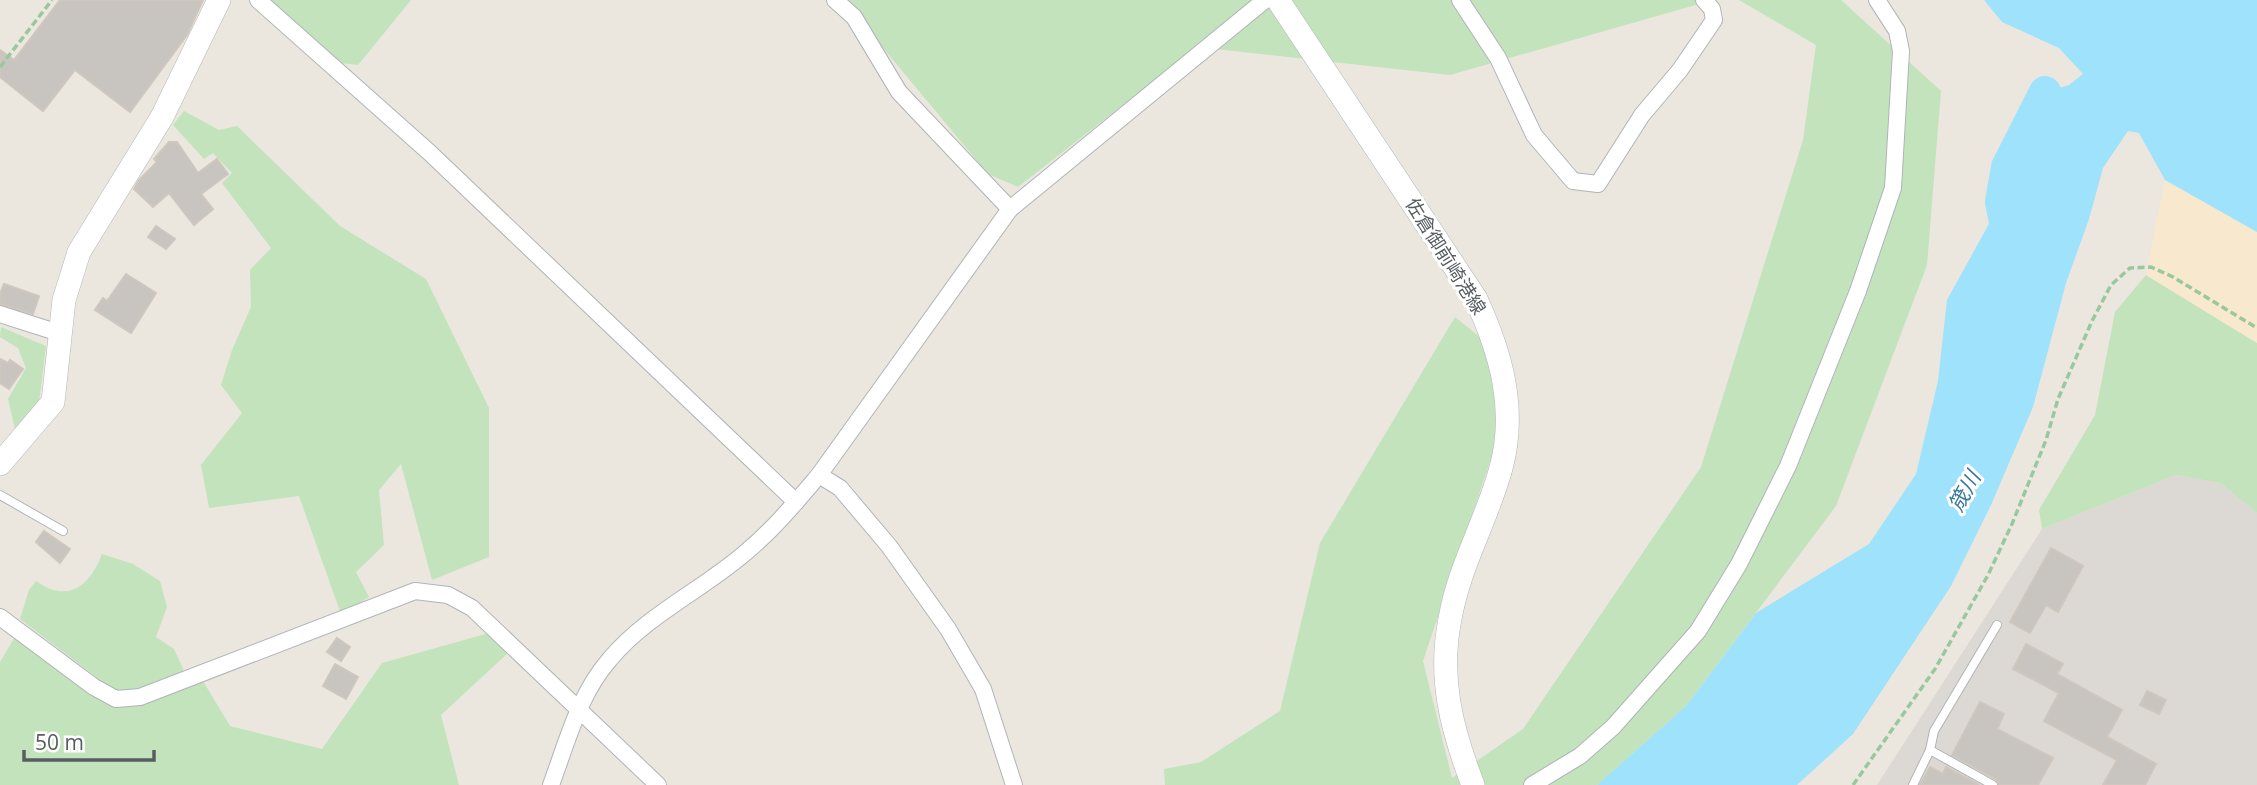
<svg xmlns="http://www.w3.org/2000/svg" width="2257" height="785" font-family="'Open Sans','Noto Sans JP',sans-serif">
	<rect width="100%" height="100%" fill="#ebe7df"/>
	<polygon fill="#dcd9d4" points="2176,475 2220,483 2257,513 2257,785 1877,785 2042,529"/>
	<g fill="#c2e3bc">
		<polygon points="269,0 411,0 358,65 340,63"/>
		<polygon points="843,0 1703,0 1706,2 1450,75 1197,47 1018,187 988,174"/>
		<polygon points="1739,0 1841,0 1941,91 1927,265 1836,506 1686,706 1597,785 1165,785 1164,769 1201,762 1280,711 1320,543 1455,317 1497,351 1496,444 1423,661 1452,778 1523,729 1701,467 1803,140 1816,45"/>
		<polygon points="184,111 219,130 237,126 340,226 426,279 489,408 489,557 432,580 401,464 379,490 384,545 356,572 369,597 341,614 299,496 209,508 201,465 242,413 221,385 232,350 251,307 250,270 271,248 222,183 232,173 213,153 204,159 173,125"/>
		<polygon points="2146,275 2257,343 2257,513 2220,483 2176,475 2042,529 2039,510 2095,415 2115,312"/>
		<polygon points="1,327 46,346 39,402 15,429 8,399 26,368 18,348 0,337"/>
		<path d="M102 554 133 564 160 581 167 607 156 637 174 649 184 671 140 696 117 693 20 619 29 590 36 581C68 604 90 586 102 554Z"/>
		<polygon points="489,633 508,653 441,715 459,785 0,785 0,662 16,635 126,705 203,681 230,726 322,749 382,663"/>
	</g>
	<polygon fill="#f8e8cd" points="2165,180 2257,232 2257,343 2146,275"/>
	<polygon fill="#9ee2fc" points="1984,0 2257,0 2257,232 2165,180 2139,133 2128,131 2103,168 2089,219 2066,283 2033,407 1991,505 1951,586 1853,734 1797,785 1597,785 1686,706 1756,613 1869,544 1916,474 1938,381 1947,300 2001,202 2007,167 2045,92 2069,85 2083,74 2059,48 2002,22"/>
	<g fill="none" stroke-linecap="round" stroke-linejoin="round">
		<polyline stroke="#9ee2fc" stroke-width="32" points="2009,243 2001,202 2007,167 2045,92"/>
	</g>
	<g fill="#c8c4bf" stroke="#cfc7be" stroke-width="2">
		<polygon points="60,0 203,0 187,35 130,112 75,70 43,111 0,77 0,50 14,60"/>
		<polygon points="169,142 177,142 198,173 217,159 228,174 201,194 213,209 194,225 169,193 153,207 134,189 139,180 157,162 154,159"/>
		<polygon points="156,226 175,239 166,249 148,237"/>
		<polygon points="126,274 156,293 131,333 95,310 103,298 107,301"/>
		<polygon points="4,284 39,296 33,314 0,304 0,294"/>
		<polygon points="0,359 8,363 10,360 23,369 9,389 0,383"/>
		<polygon points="44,531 70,549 60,563 36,542"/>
		<polygon points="2051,548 2083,566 2058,612 2046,605 2030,633 2010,622"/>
		<polygon points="337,638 350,647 341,661 327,652"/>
		<polygon points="2026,644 2063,664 2057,674 2122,710 2107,737 2156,764 2145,785 2103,785 2117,760 2044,721 2059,693 2013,669"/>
		<polygon points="335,664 358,677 346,699 323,686"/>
		<polygon points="2147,691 2166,700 2159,714 2140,705"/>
		<polygon points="1980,702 2004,714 1997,729 2053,758 2038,785 1999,785 1996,779 1952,755"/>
		<polygon points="1930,767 1943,774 1946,767 1979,785 1920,785"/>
	</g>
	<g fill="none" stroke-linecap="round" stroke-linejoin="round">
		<defs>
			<g id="lane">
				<polyline points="0,495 63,531"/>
				<polyline points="1930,750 1934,731 1997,625"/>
				<polyline points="1913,785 1930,750 1993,785"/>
			</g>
			<g id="street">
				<polyline points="258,0 430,153 796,502"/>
				<polyline points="835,0 854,17 899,92 1010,209"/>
				<polyline points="1460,0 1498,58 1534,135 1573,181 1598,184 1642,115 1680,70 1714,20 1712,9 1704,0"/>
				<polyline points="0,314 59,333"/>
				<polyline points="819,475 840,488 889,546 948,629 983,689 1014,785"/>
				<polyline points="0,617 94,687 116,699 140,697 415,591 448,595 472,608 658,785"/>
				<path d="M551 785C567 742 579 694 610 659 647 615 702 590 745 553 773 530 796 502 819 475L1010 209 1265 0"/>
				<polyline points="1532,785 1580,756 1613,727 1698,631 1739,564 1788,466 1858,291 1893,188 1901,51 1897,31 1877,0"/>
			</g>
			<g id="secondary">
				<path d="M1278 0 1476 299C1501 353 1517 409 1501 468 1487 520 1459 566 1450 619 1438 679 1452 730 1473 785"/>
				<polyline points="0,464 53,402 64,300 79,252 162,117 219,0"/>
			</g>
		</defs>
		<use href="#lane" stroke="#b0b4b7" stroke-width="10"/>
		<use href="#street" stroke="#b0b4b7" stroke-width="18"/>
		<use href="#secondary" stroke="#b1b6ba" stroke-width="24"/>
		<g stroke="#98c89e" stroke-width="3.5" stroke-dasharray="7 3.5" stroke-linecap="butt">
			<polyline points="0,67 52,0"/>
			<polyline points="1853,785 1935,669 1988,575 2012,524 2046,440 2058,399 2092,321 2111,285 2130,268 2151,267 2173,277 2257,328"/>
		</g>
		<use href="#lane" stroke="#fff" stroke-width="8"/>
		<use href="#street" stroke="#fff" stroke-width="16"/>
		<use href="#secondary" stroke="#fff" stroke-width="23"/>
	</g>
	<g text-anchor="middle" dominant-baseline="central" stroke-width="6" stroke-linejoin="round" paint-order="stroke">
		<g font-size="19" fill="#585d60" stroke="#fff">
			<text transform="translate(1446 256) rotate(58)">佐倉御前崎港線</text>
		</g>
		<g font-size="21" font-style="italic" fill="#38789b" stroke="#fff">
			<text transform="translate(1964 491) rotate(-61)">筬川</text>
		</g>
	</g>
	<path d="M24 750v10h130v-10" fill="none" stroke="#585d60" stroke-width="3.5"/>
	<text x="35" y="750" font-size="21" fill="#585d60" stroke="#ffffff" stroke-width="5" paint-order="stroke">50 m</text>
</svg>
